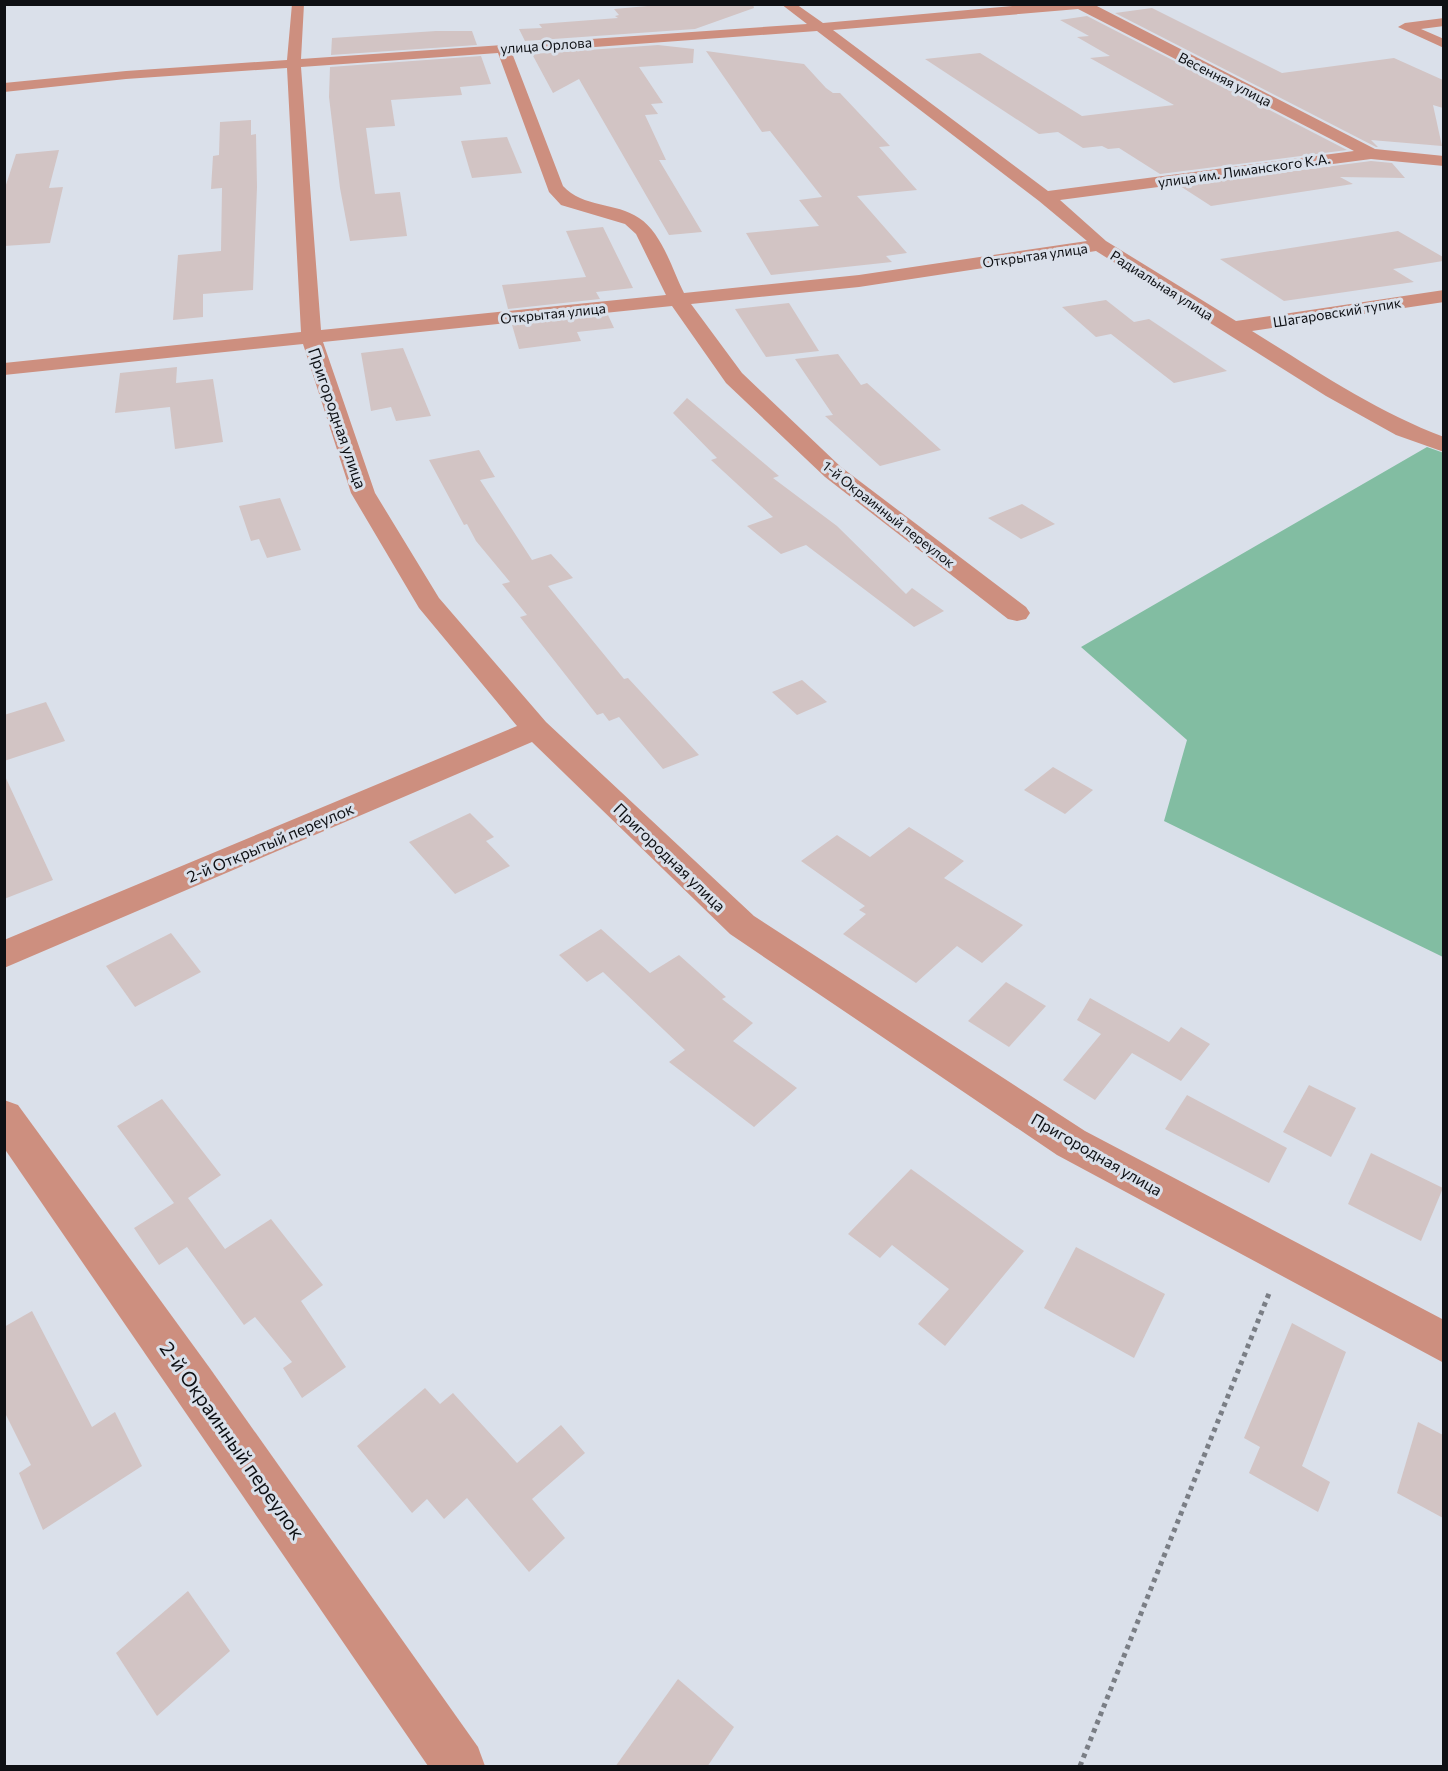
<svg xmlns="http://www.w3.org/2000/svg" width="1448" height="1771" font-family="Commissioner,sans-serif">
	<rect width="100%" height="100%" fill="#dae0ea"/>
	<polygon fill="#82bda2" points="1427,447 1444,453 1443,957 1164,821 1187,740 1081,647"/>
	<g fill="#d2c4c4">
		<polygon points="670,4 753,4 754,8 695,29 525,41 519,29 542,28 539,24 618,18 615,16 619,15 614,9"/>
		<polygon points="1152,8 1282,73 1394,58 1443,80 1443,108 1433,105 1442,146 1371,140 1378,147 1376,147 1115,13"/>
		<polygon points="1087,16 1347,150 1160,174 1119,148 1108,149 1102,146 1083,148 1058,132 1039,134 925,59 980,53 1082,116 1174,105 1090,58 1110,56 1077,37 1089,36 1060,20"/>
		<polygon points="436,31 472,31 477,45 331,55 332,38"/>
		<polygon points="658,45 694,49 693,63 639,67 663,103 651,104 658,114 645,115 666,160 659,160 702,232 669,235 579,79 553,93 532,54"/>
		<polygon points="706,51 804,64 826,88 833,93 840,93 890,146 879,147 917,190 857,196 907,253 886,256 892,262 771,275 746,233 819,226 799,200 822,197 770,131 762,132"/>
		<polygon points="481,56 491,84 460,87 462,95 391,100 395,126 366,128 375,194 400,192 407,236 350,241 340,188 329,97 330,67"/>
		<polygon points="251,120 251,135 256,134 257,187 253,290 203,294 203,317 173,320 178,255 221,251 222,188 211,189 213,156 219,155 220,122"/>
		<polygon points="507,137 522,173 472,178 461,141"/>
		<polygon points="59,150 49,188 63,187 50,243 4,246 4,191 16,154"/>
		<polygon points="1371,161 1392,163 1405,178 1340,177 1353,184 1211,206 1180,186"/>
		<polygon points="603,227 633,288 596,292 600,299 508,309 502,285 586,277 566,231"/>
		<polygon points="1398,231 1443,257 1443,261 1393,269 1414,282 1284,301 1220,259"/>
		<polygon points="1106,300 1134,322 1149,319 1227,371 1174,383 1111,334 1096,337 1062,307"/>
		<polygon points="789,303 819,351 766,357 735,309"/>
		<polygon points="608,315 614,328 577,332 581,341 519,349 512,325"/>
		<polygon points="403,348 431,416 396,421 391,407 371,411 361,353"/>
		<polygon points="838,354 861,385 867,383 941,450 880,466 825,416 833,415 795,359"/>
		<polygon points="177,367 176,383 213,379 223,442 175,449 170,407 115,413 120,373"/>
		<polygon points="687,398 779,476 773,478 837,526 906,594 912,588 944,611 914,627 806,545 781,554 747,526 773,517 711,460 717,458 673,413"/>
		<polygon points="479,450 495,477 480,480 532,560 551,554 573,578 548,586 624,679 628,678 699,755 663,769 619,717 609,721 603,713 597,715 520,617 527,615 502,584 510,582 476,541 467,524 464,525 429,460"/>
		<polygon points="280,498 301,550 267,558 259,539 251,541 239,506"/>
		<polygon points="1022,504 1055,524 1021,539 988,518"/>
		<polygon points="802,680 827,702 797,715 772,692"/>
		<polygon points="46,702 65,741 4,761 4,715"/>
		<polygon points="1053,767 1093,790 1065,814 1024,790"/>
		<polygon points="4,774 53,880 4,899"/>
		<polygon points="470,813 494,837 486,841 510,866 455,894 409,842"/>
		<polygon points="909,827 964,861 944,878 1023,925 982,963 957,946 916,983 843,934 866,914 859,910 865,906 801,861 837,835 870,857"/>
		<polygon points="601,929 650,973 679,955 726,997 722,999 753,1023 733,1041 797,1088 754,1127 669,1062 685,1050 603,972 587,982 559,955"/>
		<polygon points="171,933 201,972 135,1007 106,966"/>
		<polygon points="1006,982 1046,1006 1009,1047 968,1021"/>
		<polygon points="1090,998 1169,1042 1181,1027 1210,1044 1181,1081 1132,1053 1095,1100 1063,1080 1101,1034 1077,1020"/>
		<polygon points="1309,1085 1356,1108 1331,1157 1283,1132"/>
		<polygon points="1187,1095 1287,1148 1269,1183 1165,1129"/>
		<polygon points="162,1099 221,1175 188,1198 225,1249 271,1219 323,1285 301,1301 346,1367 302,1398 283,1368 292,1362 255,1317 244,1325 187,1247 159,1265 134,1228 174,1203 117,1126"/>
		<polygon points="1371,1153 1443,1188 1421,1241 1348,1204"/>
		<polygon points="911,1169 1024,1251 945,1346 918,1324 949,1289 892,1245 880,1258 848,1234"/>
		<polygon points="1076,1247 1165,1294 1134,1358 1044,1308"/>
		<polygon points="32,1311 92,1427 115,1412 142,1466 43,1530 19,1473 31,1465 4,1411 4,1327"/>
		<polygon points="1292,1323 1346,1352 1302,1466 1330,1482 1318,1512 1249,1473 1260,1447 1244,1438"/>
		<polygon points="425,1388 440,1404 453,1393 517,1463 561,1425 585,1453 532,1499 565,1538 529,1572 467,1498 444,1519 427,1499 412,1513 357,1446"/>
		<polygon points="1418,1422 1443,1435 1443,1518 1397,1493"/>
		<polygon points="188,1591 230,1651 157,1716 116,1653"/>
		<polygon points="678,1679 734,1727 707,1767 615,1767"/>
	</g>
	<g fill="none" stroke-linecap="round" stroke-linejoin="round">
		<polyline stroke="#7a7e85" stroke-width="5" stroke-dasharray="4.5 4.5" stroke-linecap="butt" points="1080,1766 1270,1291"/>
		<g fill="#cd8f7f" fill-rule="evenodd">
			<path d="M292 4H304L301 59 807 24 781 4H796L823 23 1036 4H1093L1375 149 1444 156V166L1371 159 1060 200 1106 241 1236 321 1444 290V302L1252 331C1314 369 1375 411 1444 437V452L1396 435 1326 396 1096 251 859 287 691 304 742 373 841 467 1026 607 1030 613 1026 619 1017 621 1008 619 825 477 726 383 672 306 323 342 375 493 439 598 546 722 754 916 1085 1131 1444 1320V1363L1057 1155 730 934 532 742 4 968V940L517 726 419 608 351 493 303 344 4 375V363L301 332 287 68 126 79 4 92V83L126 71 287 60ZM1078 9 1354 151 1048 191 833 30ZM817 31 1039 201 1087 241 859 275 684 293C672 269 662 233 639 218 616 202 583 208 563 186L512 53ZM498 53 549 192 561 205 625 224 636 234 666 295 321 330 301 67Z"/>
			<polygon points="1444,18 1444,26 1421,29 1444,39 1444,48 1398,27 1405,23"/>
			<polygon points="4,1100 18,1105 209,1367 478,1747 485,1766 428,1766 4,1148"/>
		</g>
	</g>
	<g text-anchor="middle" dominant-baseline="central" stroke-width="6" stroke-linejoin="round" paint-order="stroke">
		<g font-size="14" fill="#0e1014" stroke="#dae0ea">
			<text transform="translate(546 45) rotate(-4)">улица Орлова</text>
			<text transform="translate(1225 79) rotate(27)">Весенняя улица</text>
			<text transform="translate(1244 170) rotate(-8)">улица им. Лиманского К.А.</text>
			<text transform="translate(1035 255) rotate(-8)">Открытая улица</text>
			<text transform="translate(1162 285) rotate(32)">Радиальная улица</text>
			<text transform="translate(1337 312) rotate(-9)">Шагаровский тупик</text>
			<text transform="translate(553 313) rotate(-6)">Открытая улица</text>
			<text transform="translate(889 514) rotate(38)">1-й Окраинный переулок</text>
		</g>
		<g font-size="16" fill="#0e1014" stroke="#dae0ea">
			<text transform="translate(338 418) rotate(71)">Пригородная улица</text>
			<text transform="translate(270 842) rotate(-23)">2-й Открытый переулок</text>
			<text transform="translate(670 857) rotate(44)">Пригородная улица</text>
			<text transform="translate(1097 1154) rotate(30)">Пригородная улица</text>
		</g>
		<g font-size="20" fill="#0e1014" stroke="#dae0ea">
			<text transform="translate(233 1440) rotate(55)">2-й Окраинный переулок</text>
		</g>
	</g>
	<rect width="1448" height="1771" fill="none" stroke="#0e1014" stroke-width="12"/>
</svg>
